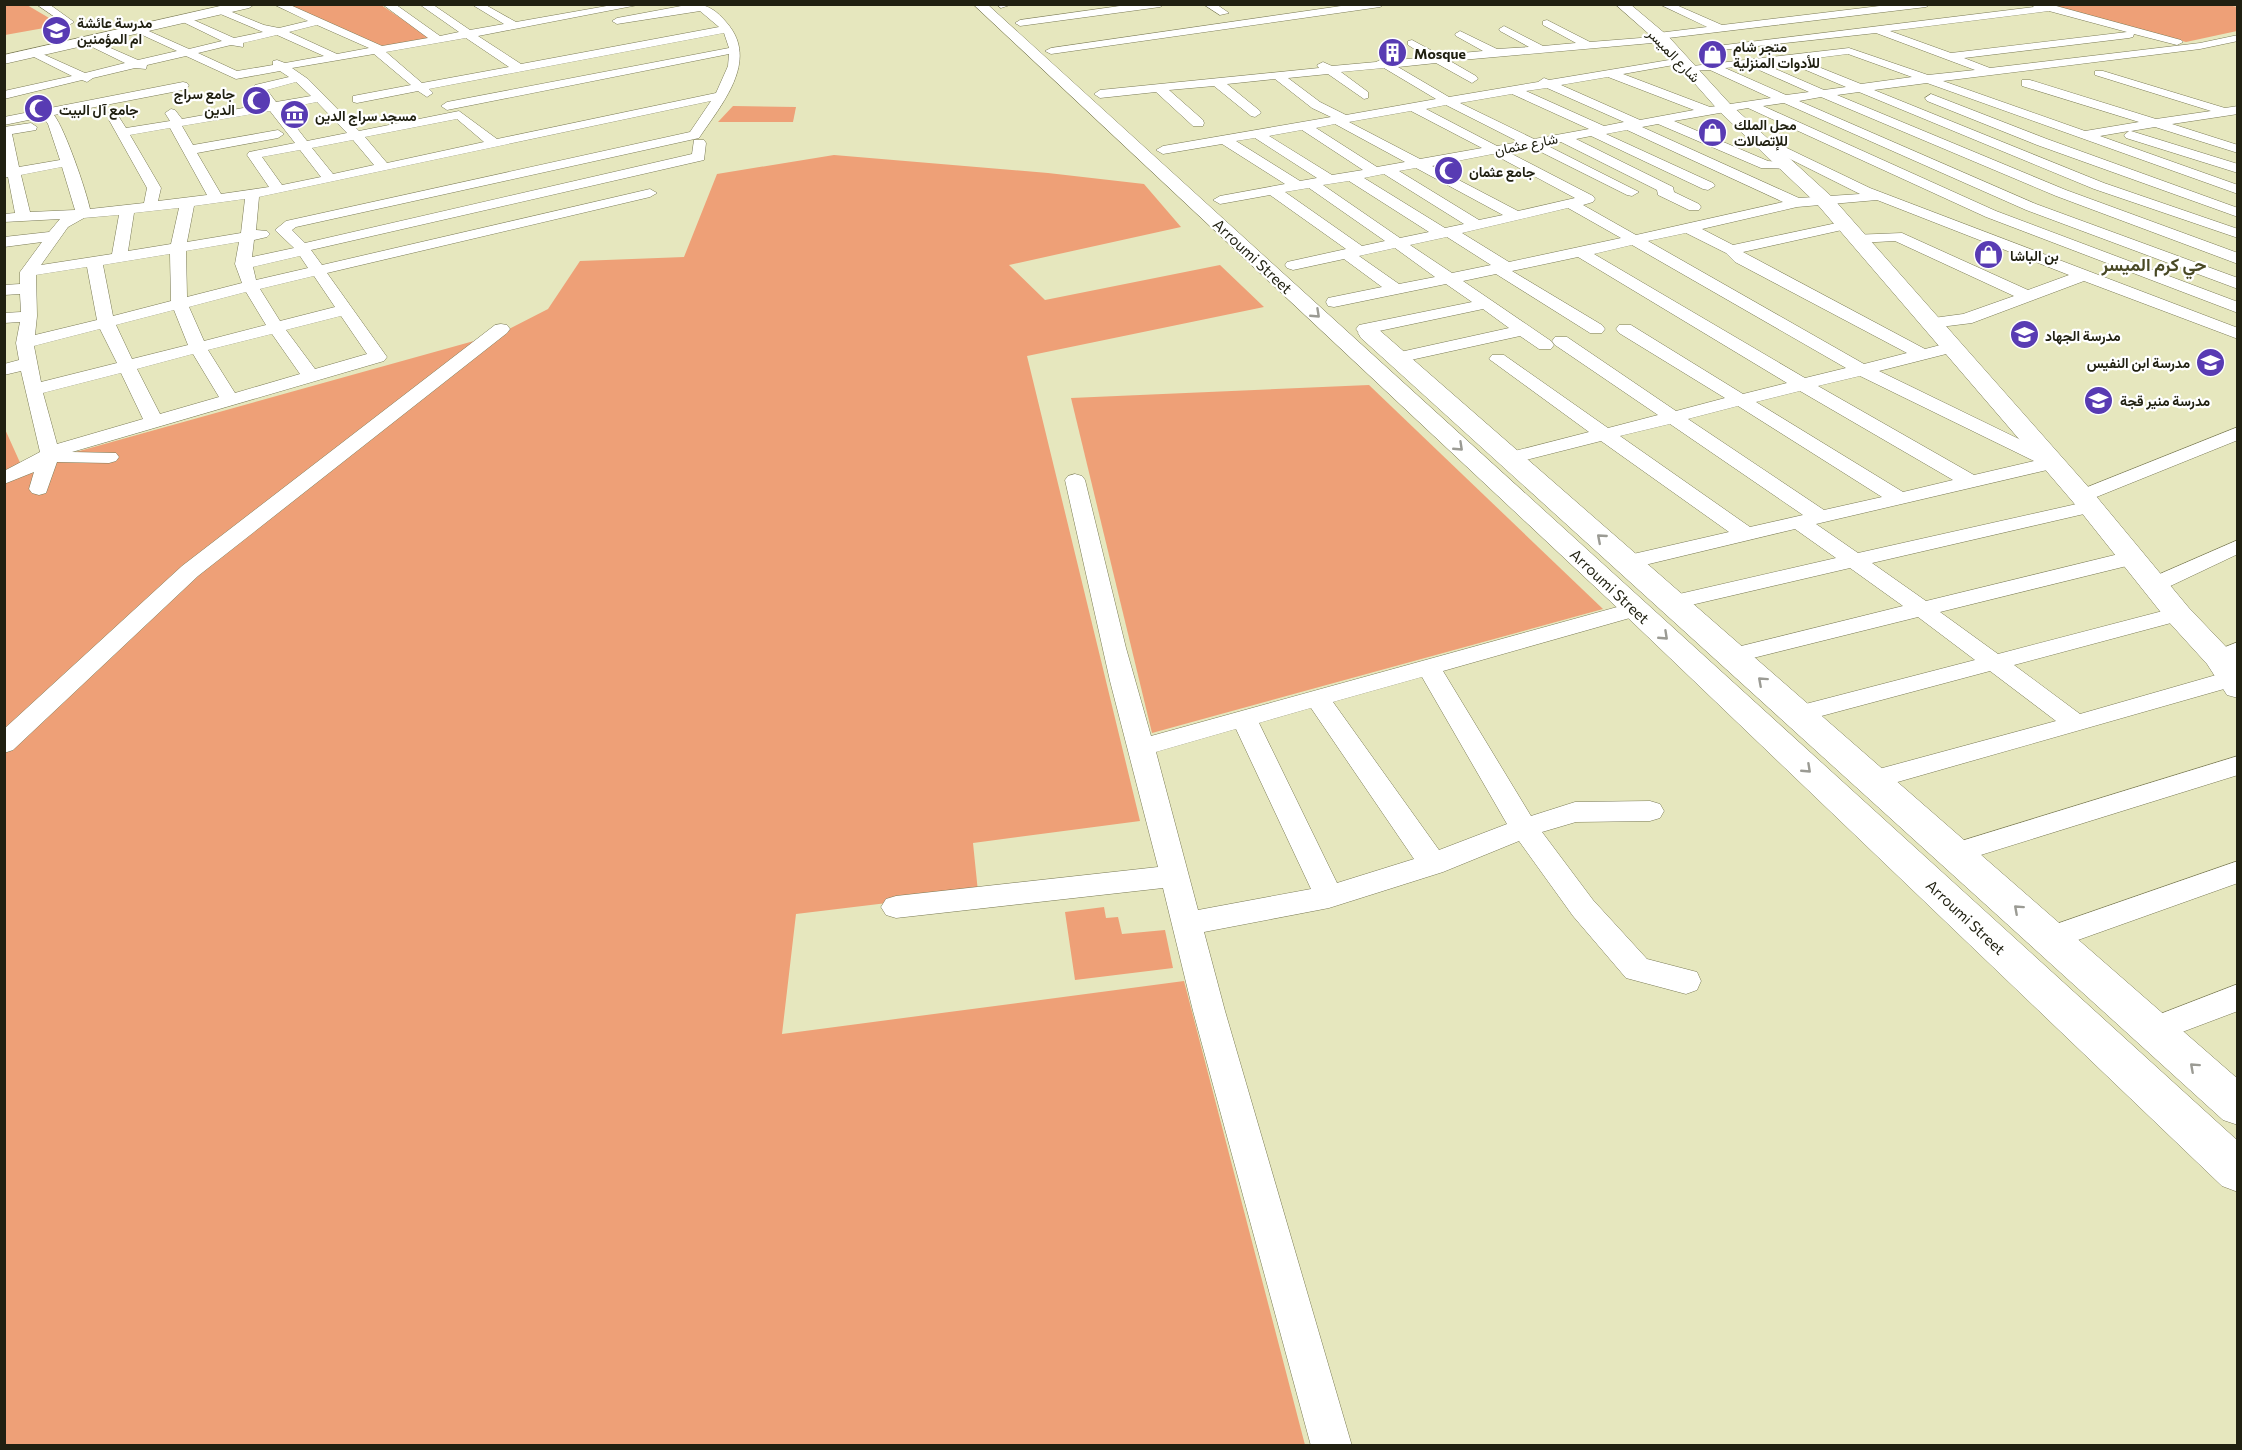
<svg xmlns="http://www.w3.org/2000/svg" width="2242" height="1450" font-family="Commissioner,Vazirmatn,sans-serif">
	<rect width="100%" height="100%" fill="#e6e7be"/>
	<g fill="#eea077">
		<polygon points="5,4 27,5 61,25 5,35"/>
		<polygon points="280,5 381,5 432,39 385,47"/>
		<polygon points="2043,5 2228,5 2237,7 2237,31 2186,42"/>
		<polygon points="733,106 796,107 793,122 718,122"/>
		<polygon points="834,155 1048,173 1144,184 1181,227 1009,265 1045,300 1220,265 1264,307 1027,356 1140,821 973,843 978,892 796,914 782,1034 1184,981 1305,1445 5,1445 4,427 22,467 499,334 548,309 580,261 684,257 717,174"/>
		<polygon points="1369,385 1603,609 1152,733 1071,398"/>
		<polygon points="1104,907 1106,918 1118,917 1122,934 1165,930 1173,968 1075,980 1065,912"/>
	</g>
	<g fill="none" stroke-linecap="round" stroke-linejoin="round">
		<defs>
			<g id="street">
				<polygon points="36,4 49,4 74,22 69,25 65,24"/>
				<path d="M273 4H288L382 46 428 38 382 4H395L440 36 459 32 419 4H432L470 30 504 24 471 4H484L516 22 618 4H643L478 36 521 64 719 27 700 11 617 24 612 21 617 18 692 4C708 4 717 11 727 23 760 61 721 105 699 138L296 227 292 230 305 243 692 154 694 140H704L706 143 704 160 311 250 322 265 650 189 657 193 650 197 327 273 387 357 384 361 72 452 116 453 119 457 116 461 109 463 57 462 46 493 39 495 32 493 29 489 34 472 4 484V471L40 452 21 371 4 375V364L19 360 16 343 20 322 4 323V313L21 312 20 294 4 295V285L20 284V272L42 242 4 247V237L49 232 60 219 4 222V214L15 213 8 177 4 178V127L31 123 37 127 36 130 12 134 19 167 60 160 48 124 43 117 4 125V117L183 82 187 83 189 86 183 90 54 115C65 129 86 190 90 209L144 203 147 188 109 120 111 117H119L126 128 170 121 165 113 171 109 175 110 182 119 265 104 253 88 255 85 289 77 280 71 236 79 186 56 147 65 146 69 135 68 93 78 87 82 82 80 4 99V91L72 76 32 56V52L36 51 85 73 125 63 86 44 84 42 90 39 138 60 177 51 138 33 137 31 142 28 189 49 222 41 183 22 182 20 187 17 234 38 263 32 218 13 217 11 222 8 264 25 279 28 308 21ZM317 25 369 48 337 54 289 32ZM724 33 729 48 447 102 441 106 447 110 729 54 728 66 716 93 497 139 459 111 359 131 308 79 292 68 374 54 411 85 353 96V102L357 103 418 91 427 97 433 93 429 89ZM277 35 324 56 285 63 277 60 273 61V65L237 71 198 53 231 45 243 47V43ZM466 38 509 67 422 83 386 52ZM296 82 311 96 276 102 267 90ZM711 101 690 132 286 221 275 230 294 248 252 257 254 240 267 237 270 234 267 231 256 230 259 197ZM317 102 347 133 307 141 282 109ZM270 111 295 143 249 152 247 155 269 187 221 194 197 153 278 138 284 134 278 130 193 145 182 126ZM457 119 484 142 387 163 365 137ZM170 128 207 195 158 201 161 188 130 135ZM353 140 374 165 333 174 312 148ZM300 150 321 177 282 185 262 157ZM62 167 75 210 30 212 21 175ZM245 199 241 233 187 242 194 206ZM179 208 171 244 128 251 134 213ZM119 215 112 254 41 265 68 227 84 218ZM239 242 235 264 242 283 187 297 186 251ZM170 254 171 301 113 316 103 265ZM300 256 308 268 256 280 253 267ZM87 267 97 320 35 335 37 316 36 275ZM314 276 335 307 280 321 260 289ZM246 292 266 325 204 341 189 307ZM174 310 188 345 132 359 116 325ZM341 316 367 354 315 369 286 330ZM100 329 117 363 41 382 34 346ZM272 334 300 374 235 393 208 350ZM193 354 219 397 160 414 137 369ZM121 373 143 419 57 444 43 393Z"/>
				<polygon points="996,4 1013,4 1001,8"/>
				<polygon points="1134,4 1165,4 1160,7 1020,26 1015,23 1020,20"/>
				<polygon points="1203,4 1216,4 1229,13 1220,15"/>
				<polygon points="1355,4 1385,4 1380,7 1051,54 1045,51 1051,48"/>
				<path d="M1659 4H1674L1722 25 1896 4H1931L1926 7 1668 38 1667 41 1663 42 1450 61 1476 76 1478 79 1472 83 1436 63 1398 67 1449 97 1538 82 1544 78 1549 80 1681 58 1685 59V63L1623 74 1710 107 1771 98 1710 70 1684 71V67L1849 48 1928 75 1975 70 1876 33 1704 52V48L1708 47 2034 7 2030 4H2049L2181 40 2183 42 2177 45 2134 34 2133 37 2129 38 1964 58 1990 68 2200 43 2238 35V41L2200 49 1943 81 2085 131 2139 122 2022 86V80H2030L2156 119 2211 111 2095 75V71H2103L2225 108 2238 106V114L2172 124 2238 145V153L2155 127 2131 131 2238 164V173L2126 138 2124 135 2129 131 2100 136 2238 185V194L1927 83 1874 90 2104 183 2238 229V238L2094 189 1859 92 1837 95 2066 190 2238 253V264L2056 196 1821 97 1799 101 2036 204 2238 278V289L2026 210 1784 103 1763 106 1996 211 2238 302V313L1986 217 1748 108 1674 121 1768 161 1792 163 1794 166 1792 169 1761 168 1658 124 1642 127 1799 198 1860 194 1754 141 1756 138H1766L1870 188 2238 328V339L2084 281 1972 323 1932 328 1926 327 1924 323 1926 319 1963 314 2014 296 1895 241 1857 243 1849 238 1852 235 1902 233 2028 290 2069 275 1877 200 1797 207 1702 229 1733 245 1846 221 1851 222 1853 225 1851 228 1743 252 1925 349 1952 342 1958 343 1961 347 1958 351 1879 371 2060 459 2063 463 2060 467 1816 524 1858 553 2090 501 2097 503 2100 507 2097 511 1872 563 1926 601 2131 551 2139 553 2142 558 2139 563 1940 612 1998 654 2178 607 2186 609 2190 614 2186 619 2014 665 2080 714 2230 671 2238 673V685L1873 789 1864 787 1860 780 1864 773 2056 721 1990 671 1799 722 1790 720 1786 714 1790 708 1975 660 1918 617 1733 663 1725 660 1721 655 1725 650 1903 606 1850 568 1674 609 1666 607 1663 602 1666 597 1836 558 1795 529 1628 569 1620 567 1617 562 1620 557 1729 532 1601 441 1510 464 1503 462 1500 458 1503 454 1589 432 1489 359 1492 355H1504L1608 428 1658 415 1555 345 1552 341 1555 337H1567L1676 411 1725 398 1619 333 1616 329 1619 325H1631L1743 394 1787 383 1578 257 1512 271 1602 325 1605 329 1602 333H1590L1496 274 1463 281 1551 341 1554 345 1551 349H1539L1520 336 1397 363 1391 362 1388 358 1391 354 1509 328 1483 309 1365 334 1359 333 1356 329 1359 325 1472 302 1446 284 1334 307 1328 306 1326 302 1328 298 1382 287 1344 259 1293 270 1287 268 1285 265 1287 262 1346 249 1270 195 1220 204 1213 200 1220 196 1285 184 1222 144 1163 154 1156 150 1163 146 1331 117 1312 108 1275 79 1227 84 1259 110 1261 113 1255 117 1251 116 1214 86 1169 90 1203 120 1204 123 1203 126H1193L1156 92 1100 98 1094 94 1100 90 1319 68 1317 65 1323 62 1332 66 1376 62 1382 59 1388 61 1427 57 1408 45V41L1412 40 1440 55 1483 51 1456 36 1455 34 1460 31 1497 49 1529 47 1500 31 1499 29 1504 26 1543 46 1576 43 1543 25V21L1547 20 1590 42 1653 37 1658 33 1707 27ZM2049 11 2127 32 1951 53 1890 31ZM1848 54 1912 77 1861 84 1801 60ZM1786 61 1787 62 1846 87 1824 90 1764 64ZM1749 66H1750L1809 92 1786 95 1725 68ZM1384 68 1436 99 1346 115 1320 102 1288 78 1328 74 1364 99 1368 98V92L1341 72ZM1608 77 1694 110 1640 120 1561 85ZM1547 88 1624 122 1604 126 1526 91ZM1512 94 1589 129 1534 139 1460 103ZM1446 105 1519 142 1497 146 1426 109ZM1411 111 1482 148 1420 159 1349 122ZM1335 124 1405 162 1377 167 1316 128ZM1302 130 1363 170 1332 175 1269 136ZM1627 130 1783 202 1636 235 1583 205 1593 202 1595 199 1593 196 1508 152 1531 147 1627 195 1632 196 1639 192 1546 145 1561 142 1657 190 1658 195 1689 210H1699L1701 207 1699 204 1674 192 1673 187 1576 139 1591 136 1703 189 1708 190 1715 186 1713 183 1606 134ZM1255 138 1317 178 1300 181 1236 141ZM1493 154 1575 198 1518 211 1432 166ZM1416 168 1503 215 1479 220 1399 171ZM1384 174 1464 224 1445 228 1364 178ZM1349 181 1429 232 1400 238 1323 185ZM1309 188 1385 241 1362 246 1285 192ZM1568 208 1621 238 1509 262 1462 233ZM1686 233 1726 253 1735 262 1907 353 1864 364 1648 241ZM1447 237 1491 265 1452 273 1410 245ZM1632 245 1846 368 1805 378 1594 254ZM1395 248 1435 277 1399 284 1359 256ZM1860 376 2034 461 1974 475 1818 386ZM1800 391 1953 480 1903 492 1756 402ZM1738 406 1882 497 1824 510 1688 419ZM1670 424 1803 515 1750 527 1620 436Z"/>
				<polygon points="1931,94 2047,139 2238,208 2238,217 2037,145 1927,101 1925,98"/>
				<polygon points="501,324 507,325 510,329 507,333 198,576 13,750 4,753 4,729 182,566 495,325"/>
				<polygon points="2238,427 2238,440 2089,500 2082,502 2075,500 2072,496 2075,492"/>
				<path d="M1075 474 1082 476 1085 480 1126 648 1151 736 1628 604 1636 602 1644 604 1648 609 1644 614 1443 671 1531 816 1575 802 1650 801 1660 804 1664 811 1660 818 1650 821 1576 822 1542 832 1593 900 1647 959 1697 972 1701 981 1697 990 1686 994 1626 978 1573 916 1519 841 1443 872 1329 908 1204 932 1225 1011 1352 1446H1311L1193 1011 1163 888 896 918 886 915 881 907 886 899 896 896 1158 867 1110 681 1065 480 1068 476ZM1422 677 1507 824 1439 850 1333 702ZM1311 708 1414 859 1337 883 1259 723ZM1236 729 1311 889 1198 910 1156 752Z"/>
				<polygon points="2238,540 2238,554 2162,590 2154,592 2146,590 2143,585 2146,580"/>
				<polygon points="2238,642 2238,659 2219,666 2210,663 2207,658 2210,653"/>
				<polygon points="2238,756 2238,775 1955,863 1945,860 1941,853 1945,846"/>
				<polygon points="2238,861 2238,883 2050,950 2039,946 2035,938 2039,930"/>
				<polygon points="2238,984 2238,1011 2153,1043 2142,1039 2137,1030 2142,1021"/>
			</g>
			<g id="secondary">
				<polygon points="229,4 255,4 249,8 4,64 4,55"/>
				<polygon points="1615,4 1630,4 1668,36 1731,105 1831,196 2091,490 2189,608 2230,651 2238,662 2238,698 2227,695 2207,664 2167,620 2073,502 1817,204 1719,111 1658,42"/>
			</g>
			<g id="primary">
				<polygon points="973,4 987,4 2238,1141 2238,1192 2222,1186 1625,615"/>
				<polygon points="1369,326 1377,328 2238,1079 2238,1125 2223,1120 1361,338 1358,333 1361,328"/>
			</g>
		</defs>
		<use href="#street" stroke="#7b7b56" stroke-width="1"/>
		<use href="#secondary" stroke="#7b7b56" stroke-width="1"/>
		<use href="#primary" stroke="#7b7b56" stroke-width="1"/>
		<use href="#street" fill="#fff" fill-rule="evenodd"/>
		<use href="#secondary" fill="#fff" fill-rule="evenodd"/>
		<use href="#primary" fill="#fff" fill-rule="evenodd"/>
	</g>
	<defs><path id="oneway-chevron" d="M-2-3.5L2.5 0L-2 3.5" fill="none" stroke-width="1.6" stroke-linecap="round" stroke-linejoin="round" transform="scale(1.5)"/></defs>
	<g stroke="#9b9b94">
		<use href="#oneway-chevron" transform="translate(1316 314) rotate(43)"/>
		<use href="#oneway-chevron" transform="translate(1459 447) rotate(43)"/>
		<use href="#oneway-chevron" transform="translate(1601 538) rotate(-139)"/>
		<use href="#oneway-chevron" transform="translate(1664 636) rotate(43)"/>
		<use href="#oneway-chevron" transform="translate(1762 681) rotate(-138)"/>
		<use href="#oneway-chevron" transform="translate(1807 769) rotate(43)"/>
		<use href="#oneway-chevron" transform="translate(2018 909) rotate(-138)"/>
		<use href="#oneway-chevron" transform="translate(2194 1067) rotate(-138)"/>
	</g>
	<defs>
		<symbol id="school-disc" viewBox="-11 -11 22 22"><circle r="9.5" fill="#583bb3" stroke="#fff"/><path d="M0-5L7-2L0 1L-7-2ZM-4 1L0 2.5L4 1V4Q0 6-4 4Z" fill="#fff"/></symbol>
		<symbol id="building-disc" viewBox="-11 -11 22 22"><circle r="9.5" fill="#583bb3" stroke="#fff"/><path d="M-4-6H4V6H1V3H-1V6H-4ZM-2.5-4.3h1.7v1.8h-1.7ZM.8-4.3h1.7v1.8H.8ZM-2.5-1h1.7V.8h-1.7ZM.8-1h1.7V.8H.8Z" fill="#fff"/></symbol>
		<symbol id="shop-disc" viewBox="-11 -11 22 22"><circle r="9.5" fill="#583bb3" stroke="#fff"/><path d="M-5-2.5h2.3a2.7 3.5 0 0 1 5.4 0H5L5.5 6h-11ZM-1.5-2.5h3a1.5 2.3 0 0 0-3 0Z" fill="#fff"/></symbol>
		<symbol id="mosque-disc" viewBox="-11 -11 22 22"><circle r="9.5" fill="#583bb3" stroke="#fff"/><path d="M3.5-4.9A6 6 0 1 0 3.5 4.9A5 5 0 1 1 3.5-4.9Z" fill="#fff"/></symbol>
		<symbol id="museum-disc" viewBox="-11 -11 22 22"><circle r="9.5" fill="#583bb3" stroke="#fff"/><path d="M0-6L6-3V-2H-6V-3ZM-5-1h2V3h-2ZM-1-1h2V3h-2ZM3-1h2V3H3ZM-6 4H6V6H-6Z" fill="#fff"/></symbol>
	</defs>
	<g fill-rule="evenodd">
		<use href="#school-disc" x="40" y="14" width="33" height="33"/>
		<use href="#building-disc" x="1376" y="36" width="33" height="33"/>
		<use href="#shop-disc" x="1696" y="38" width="33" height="33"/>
		<use href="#mosque-disc" x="240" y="84" width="33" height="33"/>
		<use href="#mosque-disc" x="22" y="92" width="33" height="33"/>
		<use href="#museum-disc" x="278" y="98" width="33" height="33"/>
		<use href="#shop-disc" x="1696" y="116" width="33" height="33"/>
		<use href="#mosque-disc" x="1432" y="154" width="33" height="33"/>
		<use href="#shop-disc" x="1972" y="238" width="33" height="33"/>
		<use href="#school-disc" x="2008" y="318" width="33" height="33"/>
		<use href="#school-disc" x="2194" y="346" width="33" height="33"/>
		<use href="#school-disc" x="2082" y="384" width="33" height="33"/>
	</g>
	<g text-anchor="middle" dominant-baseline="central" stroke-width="4.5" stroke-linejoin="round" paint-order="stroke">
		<g font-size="14" font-weight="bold" fill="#202011" stroke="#fff" text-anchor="start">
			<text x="77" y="22">مدرسة عائشة<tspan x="77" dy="16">ام المؤمنين</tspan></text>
			<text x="1733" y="46">متجر شام<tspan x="1733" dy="16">للأدوات المنزلية</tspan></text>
			<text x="1414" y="53">Mosque</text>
			<text x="235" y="93" text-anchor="end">جامع سراج<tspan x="235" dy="16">الدين</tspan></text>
			<text x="59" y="109">جامع آل البيت</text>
			<text x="315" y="115">مسجد سراج الدين</text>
			<text x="1734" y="124">محل الملك<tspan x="1734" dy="16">للإتصالات</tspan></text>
			<text x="1469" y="171">جامع عثمان</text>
			<text x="2010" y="255">بن الباشا</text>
			<text x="2045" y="335">مدرسة الجهاد</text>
			<text x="2190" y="362" text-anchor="end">مدرسة ابن النفيس</text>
			<text x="2120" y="400">مدرسة منير قجة</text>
		</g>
		<g font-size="14" fill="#202011" stroke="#fff">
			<text transform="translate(1674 55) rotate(46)">شارع الميسر</text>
			<text transform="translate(1526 144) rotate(-11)">شارع عثمان</text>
		</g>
		<g font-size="15" fill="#202011" stroke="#fff">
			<text transform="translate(1253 256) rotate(43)">Arroumi Street</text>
			<text transform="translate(1610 586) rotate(43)">Arroumi Street</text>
			<text transform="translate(1966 917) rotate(43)">Arroumi Street</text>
		</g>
		<g font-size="18" font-weight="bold" fill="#494925" stroke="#fff">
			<text x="2154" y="264">حي كرم الميسر</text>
		</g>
	</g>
	<rect width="2242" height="1450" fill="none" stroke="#202011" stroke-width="12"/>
</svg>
